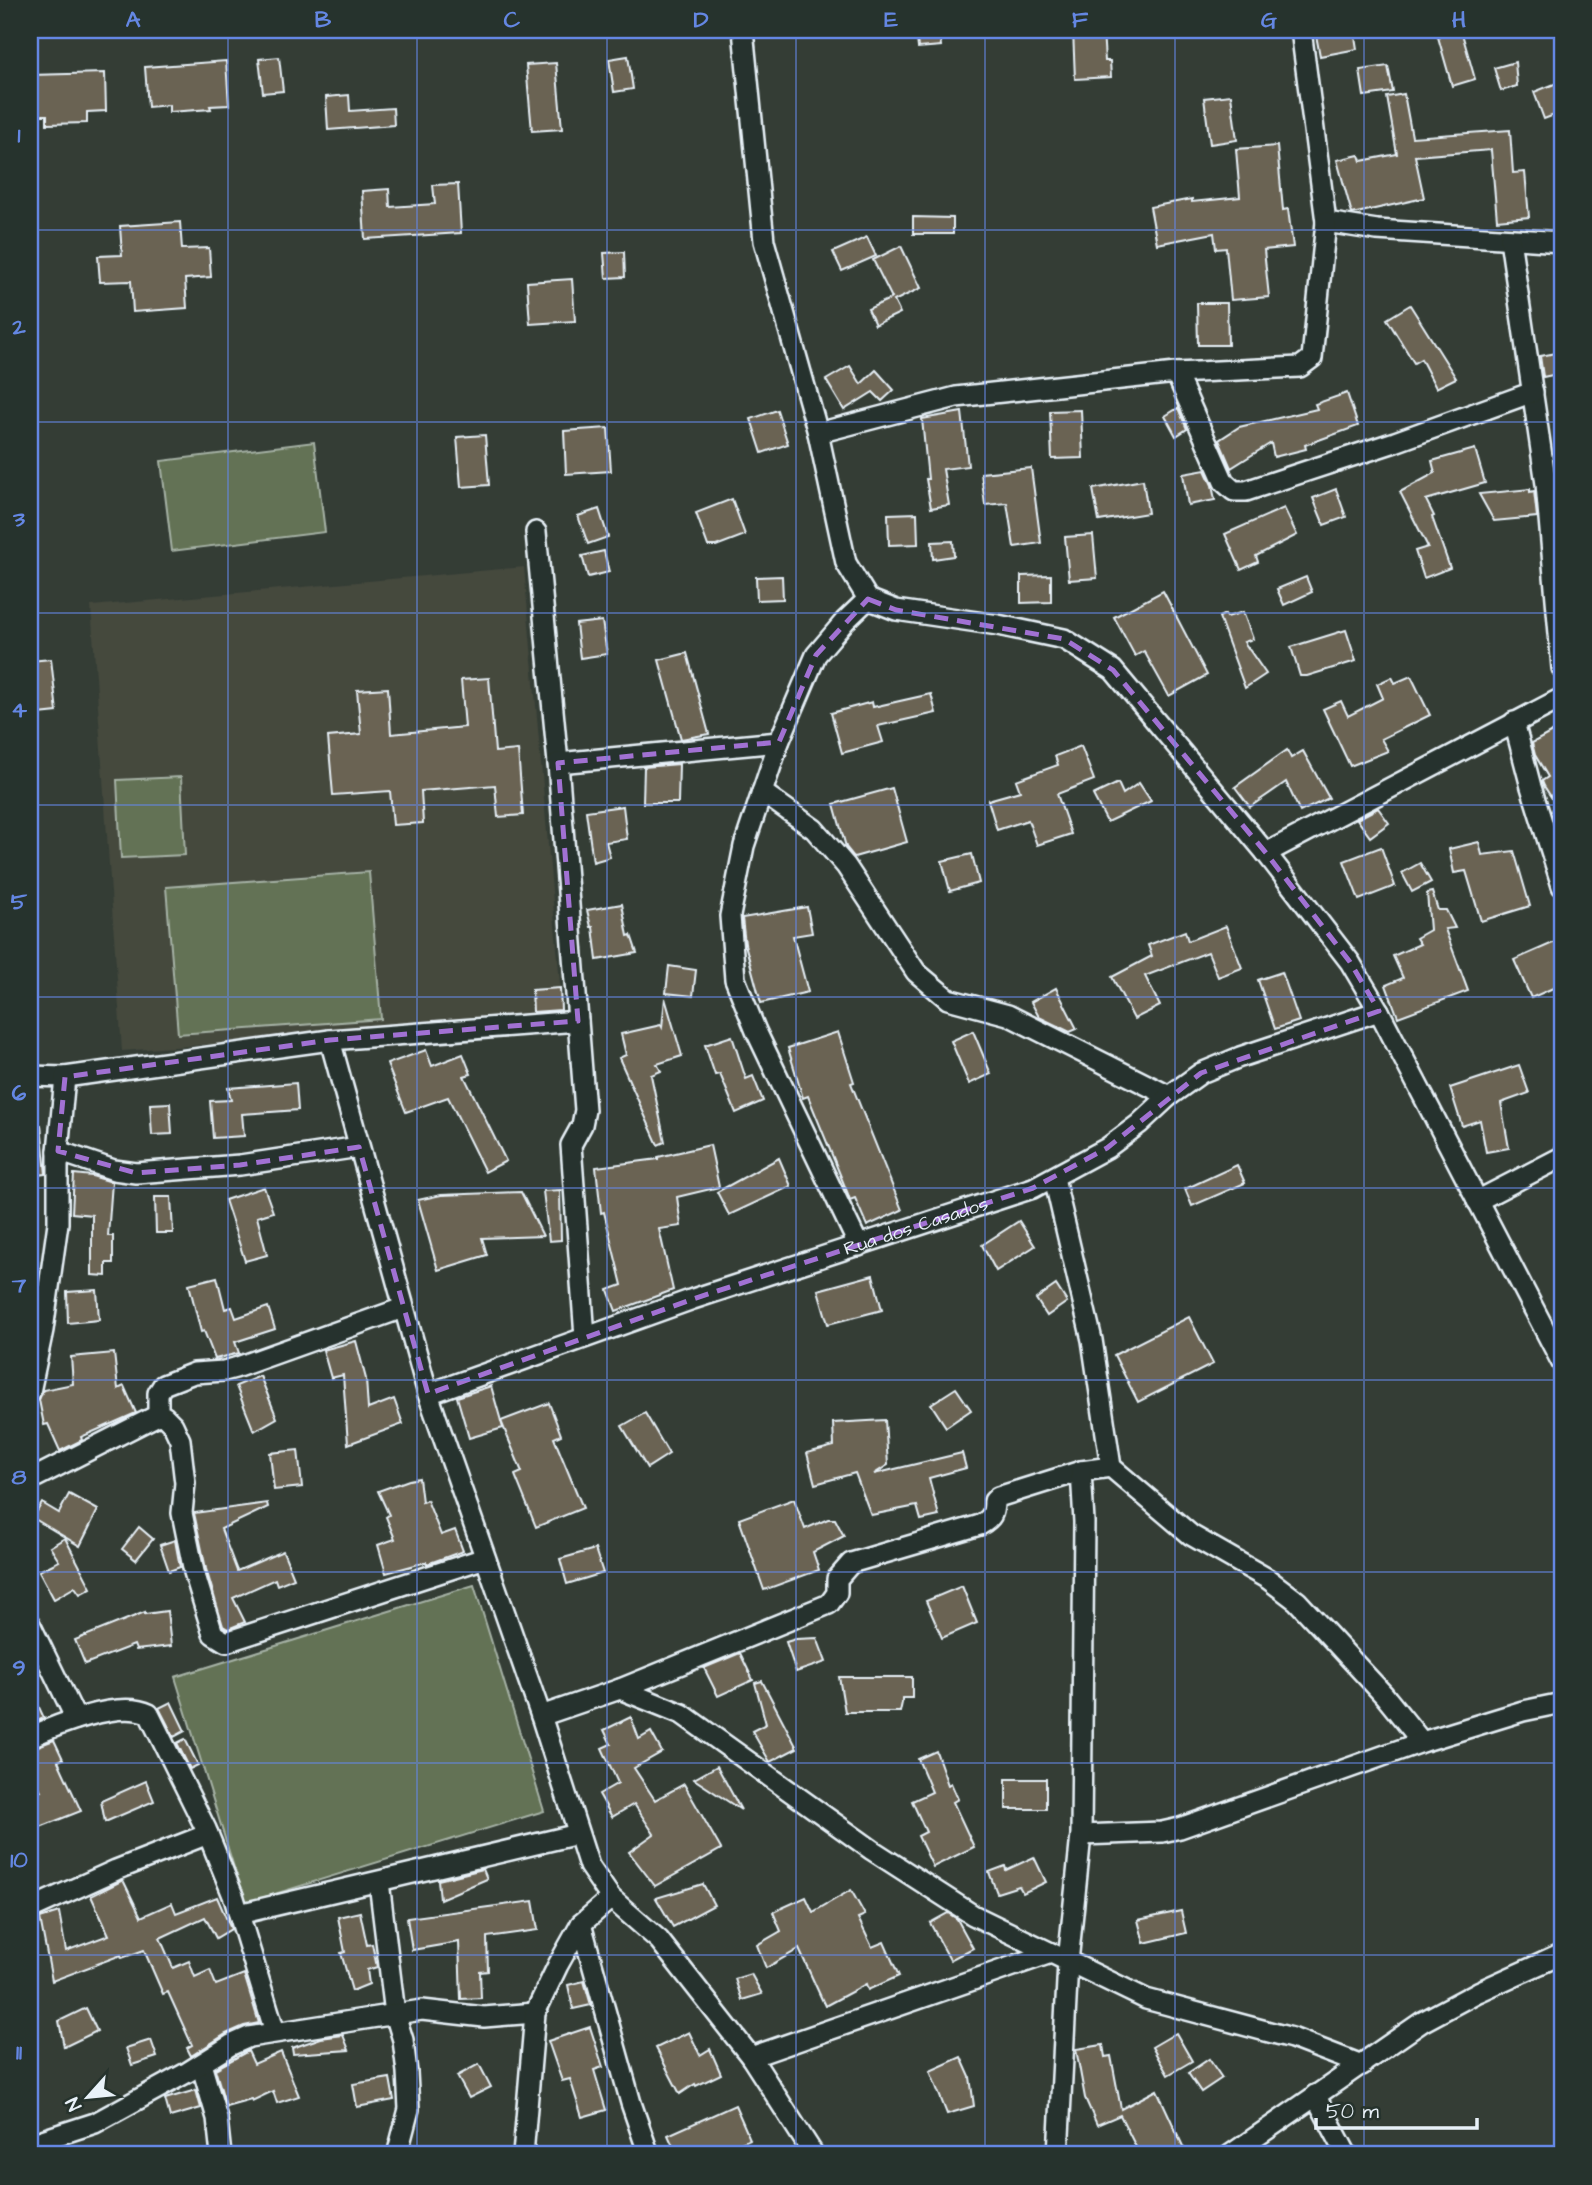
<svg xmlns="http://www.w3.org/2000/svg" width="1592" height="2185" font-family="'Architects Daughter',sans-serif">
	<rect width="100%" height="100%" fill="#343d35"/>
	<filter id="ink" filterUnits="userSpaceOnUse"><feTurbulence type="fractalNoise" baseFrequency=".0143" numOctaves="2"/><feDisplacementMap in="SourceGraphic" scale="14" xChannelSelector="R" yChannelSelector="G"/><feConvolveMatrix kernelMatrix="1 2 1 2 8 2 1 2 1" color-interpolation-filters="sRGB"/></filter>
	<g filter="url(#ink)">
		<polygon fill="#44483e" points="524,567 563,1018 122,1051 91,606"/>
		<g fill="#637254" stroke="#a6b2a6" stroke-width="2">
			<polygon points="314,442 325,532 172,551 161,461"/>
			<polygon points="181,777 185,855 121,858 117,780"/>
			<polygon points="369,872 381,1019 178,1034 166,887"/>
			<polygon points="474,1585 544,1811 245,1903 175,1677"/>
		</g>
		<g fill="#6b6353" stroke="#e8f1f8" stroke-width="2">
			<polygon points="916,30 939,30 941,46 918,48"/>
			<polygon points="1073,30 1103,30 1105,61 1110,61 1111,77 1075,79"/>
			<polygon points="1315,30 1354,30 1357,49 1320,56"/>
			<polygon points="1436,30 1461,30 1475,79 1452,86"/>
			<polygon points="628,56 633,89 614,92 609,59"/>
			<polygon points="279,57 283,91 263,93 259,59"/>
			<polygon points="226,61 229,105 210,106 211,109 169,112 169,105 148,107 145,67"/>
			<polygon points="1515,62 1517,86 1501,91 1494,68"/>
			<polygon points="556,63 562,129 532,131 526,65"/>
			<polygon points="1388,66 1393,92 1364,96 1360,70"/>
			<polygon points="105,73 106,111 87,112 87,123 47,124 47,115 30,115 30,75"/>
			<polygon points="1562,81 1562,112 1544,119 1534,92"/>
			<polygon points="1404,94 1412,137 1510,130 1513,173 1525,172 1529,217 1497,220 1491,150 1415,156 1424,198 1352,214 1337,160 1359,155 1361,161 1397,154 1387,97"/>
			<polygon points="349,95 350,111 393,108 394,125 328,130 326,97"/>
			<polygon points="1231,95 1237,140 1210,144 1204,98"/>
			<polygon points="1277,146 1283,210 1288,209 1293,247 1264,250 1269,297 1231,300 1226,248 1216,249 1214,233 1157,244 1150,207 1192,199 1192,202 1240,197 1236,149"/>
			<polygon points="458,184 461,233 365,239 362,191 389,189 390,207 435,204 433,185"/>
			<polygon points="913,217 953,218 953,234 913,234"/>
			<polygon points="180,222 182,249 209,248 211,277 185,279 187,308 133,312 131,281 100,282 98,256 122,255 120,226"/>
			<polygon points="867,237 876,256 842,271 833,252"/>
			<polygon points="901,246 921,288 894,301 900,313 875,325 868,309 892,298 873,260"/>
			<polygon points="624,252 625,277 606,278 604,253"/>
			<polygon points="572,279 575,321 530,324 527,282"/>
			<polygon points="1197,303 1227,303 1228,345 1198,345"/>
			<polygon points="1410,305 1456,378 1436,388 1421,359 1414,363 1387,319"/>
			<polygon points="1562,352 1562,373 1543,377 1540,356"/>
			<polygon points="850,366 861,384 876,370 894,390 882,401 873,392 844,410 826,380"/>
			<polygon points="1347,393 1358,426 1305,445 1306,449 1274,457 1271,443 1231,468 1219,440 1239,427 1317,409 1315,404"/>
			<polygon points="1178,408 1187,429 1176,436 1165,416"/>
			<polygon points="777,410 788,444 762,453 751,419"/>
			<polygon points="1081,410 1083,458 1052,459 1050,411"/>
			<polygon points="962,412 968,466 943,469 949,505 931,508 926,479 928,479 922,419"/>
			<polygon points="608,428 611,471 566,474 564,431"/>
			<polygon points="485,435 489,485 461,487 457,437"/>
			<polygon points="1475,449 1485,483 1426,500 1434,516 1432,517 1450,568 1424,578 1415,551 1428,547 1400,492 1435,473 1432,461"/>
			<polygon points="1031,468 1041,543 1014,547 1007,503 985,505 981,473"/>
			<polygon points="1205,470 1212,485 1215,500 1188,505 1183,474"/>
			<polygon points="1143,480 1148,513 1099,521 1093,489"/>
			<polygon points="1336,489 1346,517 1324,525 1313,498"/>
			<polygon points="1530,489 1530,492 1534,491 1537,517 1494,521 1479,494"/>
			<polygon points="732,499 745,535 716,546 708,546 696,513"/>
			<polygon points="1284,508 1297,535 1256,556 1258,562 1241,570 1225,534"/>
			<polygon points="599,509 608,537 588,544 578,516"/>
			<polygon points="917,513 918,544 889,545 888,514"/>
			<polygon points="1093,535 1097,578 1069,580 1065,537"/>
			<polygon points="953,541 954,556 933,559 932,542"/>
			<polygon points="604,551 609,572 588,577 582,556"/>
			<polygon points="1051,575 1051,602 1021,603 1021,576"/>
			<polygon points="782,576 783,599 757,600 756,577"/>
			<polygon points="1306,577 1312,592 1284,605 1277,589"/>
			<polygon points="1163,591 1207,675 1169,696 1144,651 1135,656 1114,617"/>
			<polygon points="1243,612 1253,639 1244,642 1266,674 1245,688 1219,617 1225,614 1227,617"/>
			<polygon points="602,621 607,654 580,658 576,624"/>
			<polygon points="1346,630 1356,661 1307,676 1300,676 1291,647"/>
			<polygon points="687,653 709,734 681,739 659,660"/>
			<polygon points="51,659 57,712 30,715 30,661"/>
			<polygon points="1411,676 1430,715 1381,739 1388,751 1350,766 1323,709 1341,701 1348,716 1383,698 1377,684 1392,677 1395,683"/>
			<polygon points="489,678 495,752 518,750 523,815 498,817 495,785 421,791 423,823 393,825 390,791 333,795 328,737 361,734 357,690 388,688 391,734 465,727 461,680"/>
			<polygon points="931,694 936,713 878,726 883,742 842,753 831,713 872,702 873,707"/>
			<polygon points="1552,732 1562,752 1562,814 1544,786 1542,781 1548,777 1535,755 1532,743"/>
			<polygon points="1081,746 1094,780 1057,794 1071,834 1037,845 1028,820 997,830 988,800 1020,791 1016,780 1058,765 1055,756"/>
			<polygon points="1287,750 1291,758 1303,751 1329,798 1300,812 1286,782 1250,807 1235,787"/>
			<polygon points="679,764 678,803 643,803 644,767"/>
			<polygon points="1118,783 1123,794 1139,783 1151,801 1107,822 1093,795"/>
			<polygon points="892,788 907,842 854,857 846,847 834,804"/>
			<polygon points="623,806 627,839 606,842 610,857 593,862 586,811"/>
			<polygon points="1378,808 1389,823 1370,837 1357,819"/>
			<polygon points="1479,842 1482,855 1514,851 1530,906 1481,921 1466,871 1454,873 1449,849"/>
			<polygon points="1381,847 1395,886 1359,900 1344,861"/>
			<polygon points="972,854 979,883 950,891 942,861"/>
			<polygon points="1420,863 1431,882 1412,892 1402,873"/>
			<polygon points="1432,892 1438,910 1446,910 1455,928 1445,929 1468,991 1398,1017 1386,985 1403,978 1393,956 1420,944 1416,938 1430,930 1427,893"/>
			<polygon points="622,904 628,936 631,935 637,953 597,960 593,927 591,927 587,910"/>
			<polygon points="807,907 812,933 793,936 808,992 761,1003 745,944 742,918"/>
			<polygon points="1226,926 1242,968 1218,977 1208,952 1145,976 1160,1006 1134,1019 1112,977 1152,956 1148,945 1185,931 1188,941"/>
			<polygon points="1562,939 1562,984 1531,998 1514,960"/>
			<polygon points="669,966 696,970 693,996 666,993"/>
			<polygon points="1282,972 1299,1021 1275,1029 1258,980"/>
			<polygon points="560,988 561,1010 533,1012 532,990"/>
			<polygon points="1056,988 1077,1029 1070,1032 1039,1017 1031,1002"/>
			<polygon points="665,998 682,1056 657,1064 661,1071 651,1075 665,1142 658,1145 619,1058 626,1055 621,1034 661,1025 662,1027"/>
			<polygon points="973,1031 991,1074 969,1084 951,1041"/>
			<polygon points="838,1032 854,1082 851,1083 902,1210 867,1226 855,1198 850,1200 848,1194 808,1096 803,1098 788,1048"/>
			<polygon points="732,1036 746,1079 753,1076 763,1101 736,1113 720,1074 715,1075 705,1045"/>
			<polygon points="426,1050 432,1066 463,1054 471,1074 464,1076 506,1161 485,1172 448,1097 406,1112 387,1064"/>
			<polygon points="1519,1065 1529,1093 1501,1103 1509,1148 1486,1152 1480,1120 1462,1126 1450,1088"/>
			<polygon points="296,1083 298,1110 242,1114 244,1136 213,1138 210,1101 231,1100 228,1088"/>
			<polygon points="170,1103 172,1134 152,1135 150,1104"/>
			<polygon points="30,1125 41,1125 46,1174 30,1176"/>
			<polygon points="710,1145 719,1187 677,1197 681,1226 659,1229 673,1290 616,1311 608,1290 622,1285 604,1212 601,1213 596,1167 658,1159 658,1157"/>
			<polygon points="779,1158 791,1186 729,1215 717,1192"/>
			<polygon points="1237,1165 1245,1183 1192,1206 1185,1189"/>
			<polygon points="74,1174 92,1176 112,1182 108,1236 113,1236 113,1263 106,1263 106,1276 92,1275 92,1215 72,1213"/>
			<polygon points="264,1187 273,1212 257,1217 267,1255 245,1261 225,1200"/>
			<polygon points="560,1190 561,1240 549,1241 543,1191"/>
			<polygon points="521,1192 543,1236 482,1238 487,1255 438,1270 418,1200 441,1195"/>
			<polygon points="155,1197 171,1197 173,1233 156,1233"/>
			<polygon points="1019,1221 1035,1246 996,1271 982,1245"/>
			<polygon points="873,1275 882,1310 828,1324 818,1290"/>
			<polygon points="217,1277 225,1309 232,1307 236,1318 268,1307 275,1329 235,1342 239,1353 215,1359 204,1331 201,1332 189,1284"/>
			<polygon points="1056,1285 1067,1302 1047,1316 1036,1299"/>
			<polygon points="97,1290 99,1320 68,1323 67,1292"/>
			<polygon points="1189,1317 1213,1364 1138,1402 1114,1355"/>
			<polygon points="356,1341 366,1379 368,1409 394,1399 403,1424 348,1444 343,1375 331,1378 323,1350"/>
			<polygon points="114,1353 118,1389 124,1386 136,1413 81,1437 82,1440 60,1451 48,1424 44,1425 39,1400 43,1390 73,1384 71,1357"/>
			<polygon points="260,1376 277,1418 254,1431 236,1386"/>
			<polygon points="491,1386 503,1428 469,1438 457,1397"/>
			<polygon points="956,1388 971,1410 946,1427 931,1404"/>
			<polygon points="549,1403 561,1435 554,1438 583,1508 536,1527 515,1475 522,1472 501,1421"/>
			<polygon points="645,1413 669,1454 647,1468 622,1426"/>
			<polygon points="885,1420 888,1465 874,1474 962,1453 966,1468 929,1478 939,1516 921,1520 917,1506 871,1515 855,1473 815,1484 807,1453 834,1446 833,1423"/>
			<polygon points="298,1450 302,1487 274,1490 270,1453"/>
			<polygon points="419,1478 422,1502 427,1500 441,1535 455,1530 463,1551 427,1564 426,1562 386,1573 378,1545 395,1539 386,1517 389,1515 378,1491 409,1480"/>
			<polygon points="69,1494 98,1510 80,1546 33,1518 42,1503 59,1513"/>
			<polygon points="794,1499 805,1529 828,1519 835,1519 844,1536 813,1552 819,1570 764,1590 739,1519"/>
			<polygon points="267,1503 268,1507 221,1529 237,1571 283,1551 294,1578 277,1585 275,1579 233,1598 245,1622 228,1629 223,1626 206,1569 194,1513"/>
			<polygon points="139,1527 153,1539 136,1560 122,1549"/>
			<polygon points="65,1538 91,1588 80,1594 75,1587 54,1599 39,1571 59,1561 50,1547"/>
			<polygon points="175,1540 180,1567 169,1571 160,1545"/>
			<polygon points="595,1549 603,1573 567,1584 560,1559"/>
			<polygon points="962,1586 977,1623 942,1638 926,1601"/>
			<polygon points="167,1611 171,1646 136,1650 134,1645 85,1664 75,1640 145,1612 145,1614"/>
			<polygon points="817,1638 826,1662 796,1672 786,1642 796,1639"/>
			<polygon points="740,1653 753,1680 718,1696 704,1668"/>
			<polygon points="839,1677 912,1677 912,1698 903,1698 900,1712 845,1712"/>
			<polygon points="762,1681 797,1748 770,1762 752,1731 766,1724 755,1683"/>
			<polygon points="30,1688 44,1718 30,1724"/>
			<polygon points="171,1702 185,1731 174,1737 159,1708"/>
			<polygon points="631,1717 639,1739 651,1732 662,1752 634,1768 655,1800 684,1784 721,1849 655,1886 629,1852 654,1834 634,1804 612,1817 599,1794 618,1783 602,1748 611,1744 604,1730"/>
			<polygon points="185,1739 198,1765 190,1769 177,1743"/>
			<polygon points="54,1740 63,1759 58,1761 81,1811 30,1831 30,1796 41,1791 30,1767 30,1749"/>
			<polygon points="936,1751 948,1785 951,1783 958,1799 953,1802 974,1847 933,1867 918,1836 926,1832 912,1801 932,1792 918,1759"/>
			<polygon points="717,1766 741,1810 694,1779"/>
			<rect x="1006" y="1779" width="40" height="30"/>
			<polygon points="146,1781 154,1801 105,1822 101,1801"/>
			<polygon points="1034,1857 1046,1882 1023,1893 1019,1886 997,1893 989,1872 1005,1866 1006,1870"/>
			<polygon points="483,1869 487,1879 440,1899 438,1880"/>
			<polygon points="123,1880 141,1917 172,1903 176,1913 217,1897 231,1929 216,1938 205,1917 160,1938 173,1968 189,1961 195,1977 210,1970 216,1985 244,1974 259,2023 244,2026 226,2034 191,2056 187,2048 192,2045 168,1992 163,1994 144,1950 122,1958 121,1955 52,1981 40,1918 59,1912 66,1951 109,1935 91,1896"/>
			<polygon points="703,1884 714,1905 673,1927 656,1898"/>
			<polygon points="851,1890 865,1915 858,1918 872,1947 884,1942 899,1976 868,1990 866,1984 825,2006 799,1949 766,1968 757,1945 781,1931 773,1912 806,1897 813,1912"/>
			<polygon points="533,1901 538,1930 487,1937 488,1971 480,1972 481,1998 461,1999 459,1942 412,1950 407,1918"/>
			<polygon points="1181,1911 1186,1933 1144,1943 1138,1920"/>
			<polygon points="360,1912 367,1945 372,1944 377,1967 367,1970 369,1984 352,1991 341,1953 345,1952 338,1917"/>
			<polygon points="948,1913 957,1919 973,1948 950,1960 930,1923"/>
			<polygon points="751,1974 762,1994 742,2000 735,1979"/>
			<polygon points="584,1981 591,2005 573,2009 568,1985"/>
			<polygon points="86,2008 97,2031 64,2047 59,2021"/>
			<polygon points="590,2027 603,2067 594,2070 606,2110 582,2117 570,2079 562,2081 548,2041"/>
			<polygon points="689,2032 700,2055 710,2049 721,2074 696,2086 695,2084 680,2094 656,2048"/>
			<polygon points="1176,2033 1192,2061 1168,2075 1152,2047"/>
			<polygon points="343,2035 349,2050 293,2054 292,2048 321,2038"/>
			<polygon points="151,2040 157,2057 132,2065 126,2048"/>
			<polygon points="1103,2045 1105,2057 1111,2056 1121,2109 1157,2090 1187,2155 1140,2155 1120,2115 1097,2125 1085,2098 1076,2049"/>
			<polygon points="248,2051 254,2064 281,2052 299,2096 277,2103 273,2091 252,2101 251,2099 226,2106 215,2069"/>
			<polygon points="961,2057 970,2077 974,2106 947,2114 930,2071"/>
			<polygon points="1209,2059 1222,2078 1201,2092 1188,2073"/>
			<polygon points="479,2064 491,2087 469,2098 457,2076"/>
			<polygon points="390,2078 394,2100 357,2107 353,2084"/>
			<polygon points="196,2090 201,2108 170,2117 165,2099"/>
			<polygon points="735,2105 750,2139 715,2155 677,2155 668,2135"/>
		</g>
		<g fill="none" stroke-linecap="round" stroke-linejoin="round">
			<defs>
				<g id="street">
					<polyline points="743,30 764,241 818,433 846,563 868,599 896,610 998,625 1064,639 1113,670 1266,853 1350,962 1379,1011 1562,1363"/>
					<polyline points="1301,30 1326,222 1377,230 1562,242"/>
					<polyline points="1510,239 1546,484 1562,668"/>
					<polyline points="1176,373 1300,367 1312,358 1326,222"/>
					<polyline points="818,433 956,397 1176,373 1224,482 1234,491 1246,491 1395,442 1533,392"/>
					<polyline points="536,532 558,763 585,1110 582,1125 571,1145 585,1337"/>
					<polyline points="1514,722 1531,787 1562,886"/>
					<polyline points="558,763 779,742"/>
					<polyline points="762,792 814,829 846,866 916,972 948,999 1008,1015 1169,1096"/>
					<polyline points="1266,853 1562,698"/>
					<polyline points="330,1040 428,1394 541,1716 589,1866 611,1898 659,1940 751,2057 814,2155"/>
					<polyline points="30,1076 65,1077 330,1040 578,1021"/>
					<polyline points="58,1151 114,1170 136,1173 240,1165 359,1147"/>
					<polyline points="1054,1178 1092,1340 1111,1467 1191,1535 1268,1579 1297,1601 1384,1695 1422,1742"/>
					<polyline points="1477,1201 1562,1157"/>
					<polyline points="859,1246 756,1031 735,979 730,916 744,846 779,742 816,655 845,621 868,599"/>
					<polyline points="30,1392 43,1330 58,1223 58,1151 65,1077"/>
					<path id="s1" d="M428 1394 693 1299 1033 1188 1107 1148 1139 1124 1169 1096 1201 1073 1240 1057 1379 1011"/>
					<polyline points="158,1415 164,1416 173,1425 180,1440 185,1483 182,1513 194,1572 213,1634 226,1642 485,1558"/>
					<polyline points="158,1415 158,1393 163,1385 194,1373 224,1371 235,1368 403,1308"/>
					<polyline points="30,1480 158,1415"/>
					<polyline points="30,1624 76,1719"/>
					<polyline points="620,1689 682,1714 872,1850 973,1915 1146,1999 1292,2038 1362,2065"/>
					<path d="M541 1716 620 1689 829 1604 837 1593V1579L851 1563 980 1525C992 1518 994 1514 994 1501L998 1497 1081 1471 1111 1467"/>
					<path d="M30 1737C57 1725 120 1699 149 1714L206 1829 234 1898 275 2032"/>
					<polyline points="1081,1835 1162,1832 1180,1828 1422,1742 1523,1711 1562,1703"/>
					<polyline points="379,1882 395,2014 403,2040 407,2072 409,2109 397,2155"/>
					<polyline points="30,1909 116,1870 208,1834"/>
					<polyline points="239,1914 578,1834"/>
					<polyline points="581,1924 631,2103 649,2155"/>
					<polyline points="751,2057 1051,1953"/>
					<polyline points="201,2064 217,2118 221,2155"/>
					<polyline points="1315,2095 1347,2155"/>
					<polyline points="30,2144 95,2123 188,2072 231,2045 249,2037 422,2010 484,2017 535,2013"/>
					<polyline points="523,2155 535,2013 558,1965 581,1924 611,1898"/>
					<polyline points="1058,2155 1068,1962 1081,1835 1084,1522 1081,1471"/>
					<polyline points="1230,2155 1422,2022 1478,1992 1562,1954"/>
				</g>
			</defs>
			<use href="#street" stroke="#e8f1f8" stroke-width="24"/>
			<use href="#street" stroke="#26332d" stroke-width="19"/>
		</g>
	</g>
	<path fill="none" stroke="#a171d3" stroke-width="5" stroke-dasharray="14 9" stroke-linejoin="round" d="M868 599 896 610 1064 639 1113 670 1266 853 1350 962 1379 1011 1201 1073 1107 1148 1033 1188 693 1299 428 1394 359 1147 240 1165 136 1173 58 1151 65 1077 330 1040 578 1021 558 763 779 742 816 655Z"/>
	<path fill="none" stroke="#6487e3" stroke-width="2" stroke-opacity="0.55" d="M228 30V2155M417 30V2155M607 30V2155M796 30V2155M985 30V2155M1175 30V2155M1364 30V2155M30 230H1562M30 422H1562M30 613H1562M30 805H1562M30 997H1562M30 1188H1562M30 1380H1562M30 1572H1562M30 1763H1562M30 1955H1562"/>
	<g text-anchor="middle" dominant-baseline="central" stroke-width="5" stroke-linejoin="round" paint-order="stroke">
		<g font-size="19" fill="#e8f1f8" stroke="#26332d">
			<text stroke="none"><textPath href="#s1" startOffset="516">Rua dos Casados</textPath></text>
		</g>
	</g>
	<rect width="1592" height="2185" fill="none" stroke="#26332d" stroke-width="77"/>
	<g transform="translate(88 2097) rotate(243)" stroke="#26332d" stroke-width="5" paint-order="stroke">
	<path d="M0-5L12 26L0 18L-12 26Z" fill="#e8f1f8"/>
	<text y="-10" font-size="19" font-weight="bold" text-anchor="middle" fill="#e8f1f8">N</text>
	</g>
	<path d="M1316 2118v10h161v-10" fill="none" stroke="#e8f1f8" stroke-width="3.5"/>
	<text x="1326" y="2118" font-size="21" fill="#e8f1f8" stroke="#26332d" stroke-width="5" paint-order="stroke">50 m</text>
	<rect x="38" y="38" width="1516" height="2108" fill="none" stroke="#6487e3" stroke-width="2.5"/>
	<g font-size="23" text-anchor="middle" font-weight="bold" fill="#6487e3">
		<text x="133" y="27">A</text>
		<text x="323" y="27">B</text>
		<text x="512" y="27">C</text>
		<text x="701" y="27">D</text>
		<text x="891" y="27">E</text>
		<text x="1080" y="27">F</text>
		<text x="1269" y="27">G</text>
		<text x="1459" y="27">H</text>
		<text x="19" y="142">1</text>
		<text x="19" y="334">2</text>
		<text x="19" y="526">3</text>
		<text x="19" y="717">4</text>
		<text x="19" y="909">5</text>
		<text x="19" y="1100">6</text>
		<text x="19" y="1292">7</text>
		<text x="19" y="1484">8</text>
		<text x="19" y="1675">9</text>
		<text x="19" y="1867">10</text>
		<text x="19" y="2059">11</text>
	</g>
</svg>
